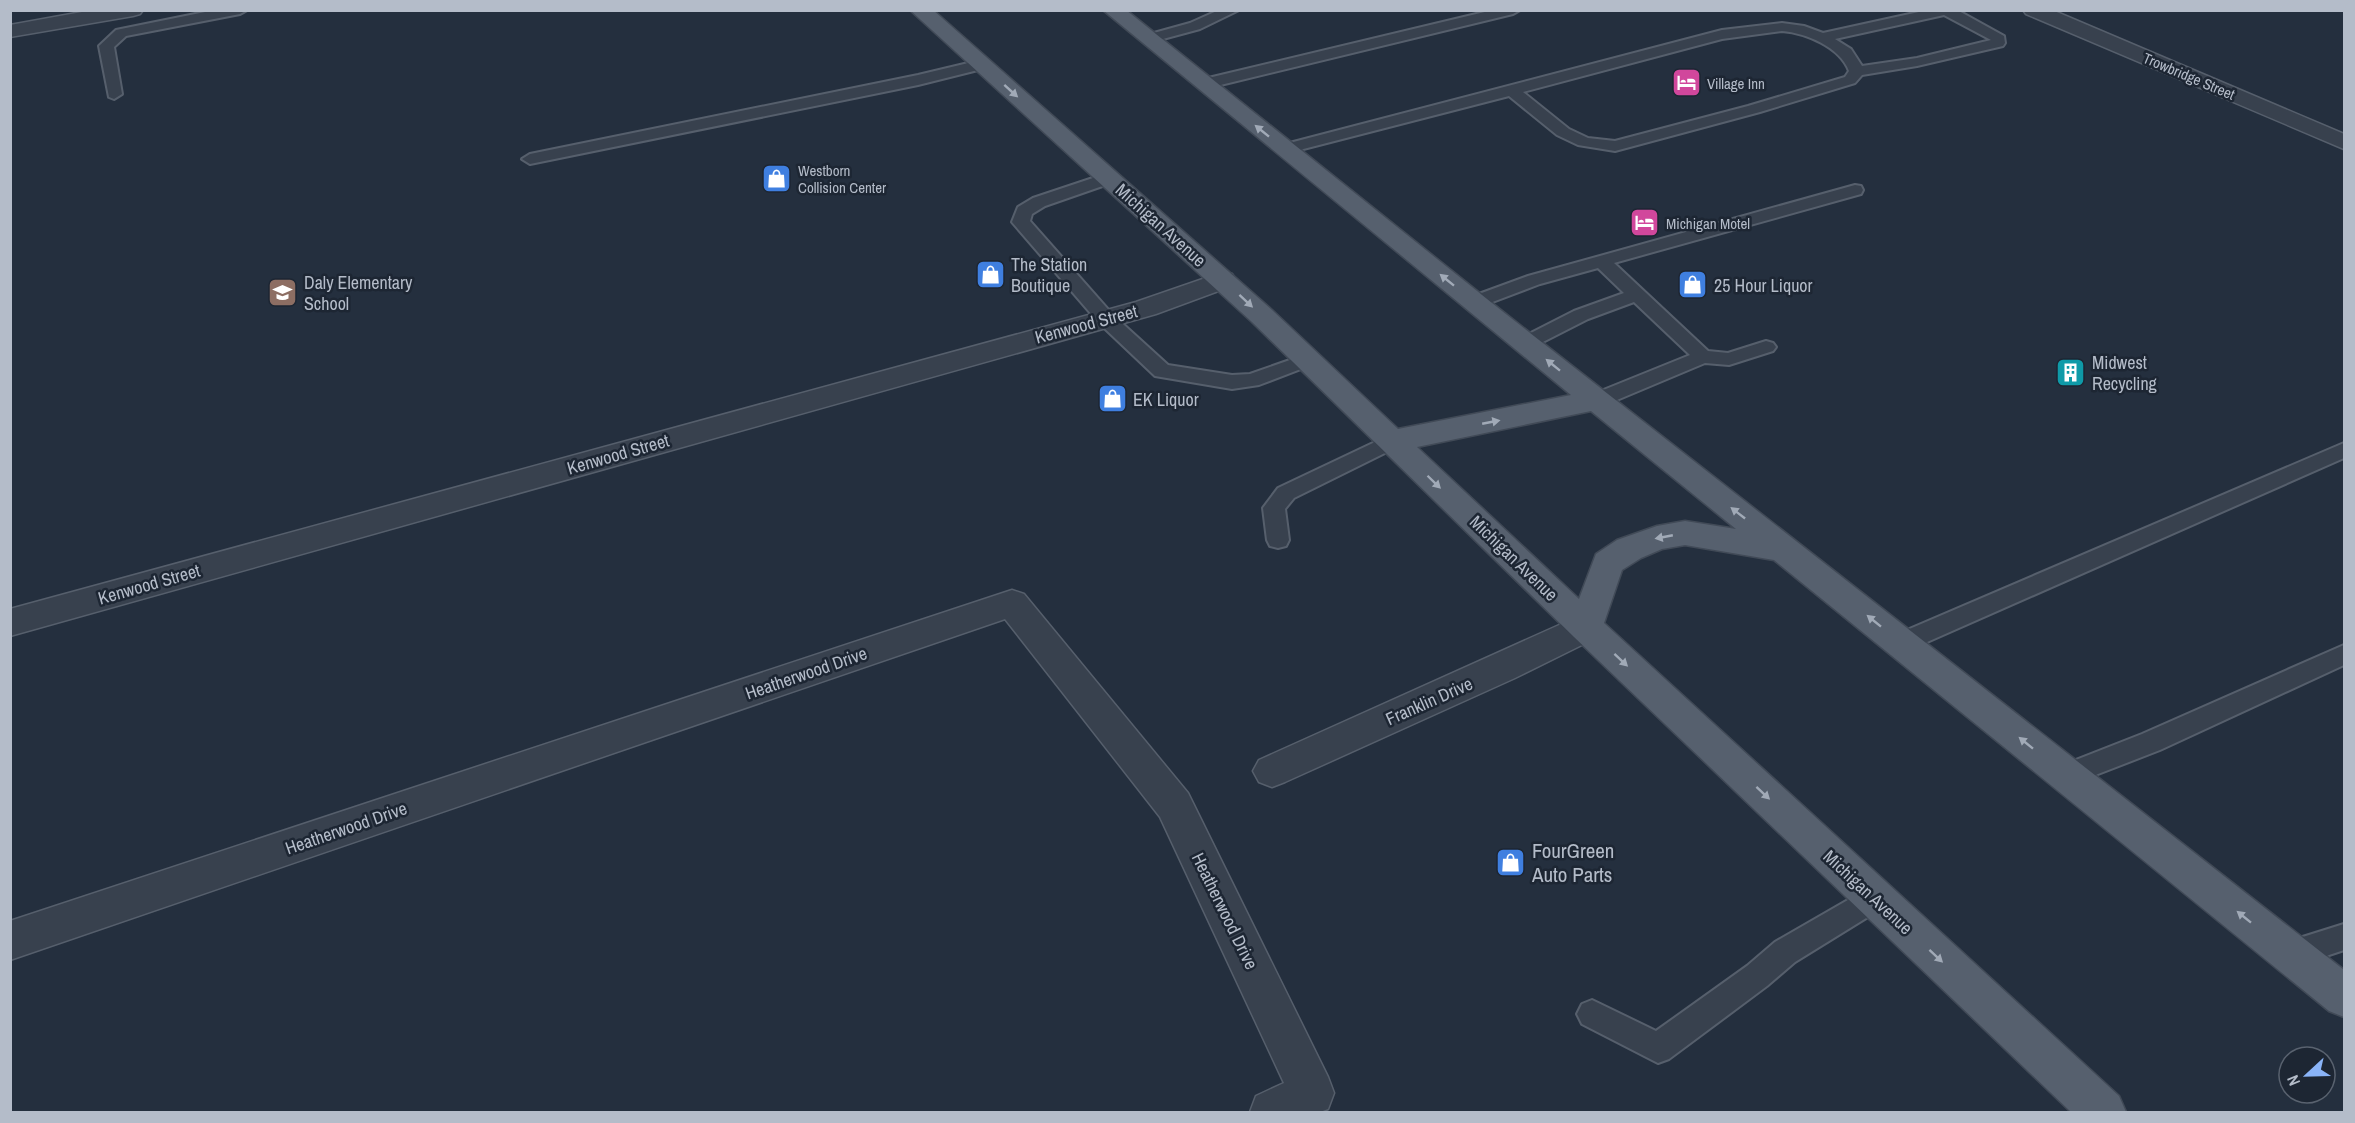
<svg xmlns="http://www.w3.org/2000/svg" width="2355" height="1123" font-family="'Archivo Narrow',sans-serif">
	<rect width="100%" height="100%" fill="#242f3e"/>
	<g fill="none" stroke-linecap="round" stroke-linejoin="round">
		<defs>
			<g id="lane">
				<polygon points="215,10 247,10 240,14 126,36 114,47 122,94 114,99 109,97 99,46 116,30"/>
				<polygon points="1219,10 1239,10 1200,29 1148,43 1141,39 1143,36 1190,23"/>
				<polygon points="1493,10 1520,10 1513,14 1204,89 1196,84 1204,79"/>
				<path d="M1928 10H1957L2004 36 2005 43 2003 46 1917 66 1862 75 1855 83 1760 112 1615 151 1578 145 1557 135 1509 96 1284 154 1276 149 1278 146 1722 30 1782 23 1804 26 1823 33ZM1944 15 1991 40 1917 58 1862 66 1851 49 1835 39ZM1782 31C1806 33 1840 47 1849 71L1845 77 1748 106 1615 141 1588 138 1569 129 1523 92 1722 39Z"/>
				<polygon points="981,60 989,65 986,68 918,85 530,164 522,159 530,154 918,75"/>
				<polygon points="1108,173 1116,178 1114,182 1045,206 1032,214 1030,221 1113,315 1168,365 1232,375 1250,374 1307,354 1314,356 1317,360 1314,364 1259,385 1232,389 1155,376 1099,323 1012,222 1018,207 1033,198"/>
				<polygon points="1855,185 1861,186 1863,190 1861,194 1614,263 1708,351 1728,353 1766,341 1773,343 1776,347 1773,351 1729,365 1705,363 1605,405 1598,407 1591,405 1588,400 1591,395 1690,355 1634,302 1588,319 1533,347 1526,349 1519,347 1516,343 1519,339 1574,311 1624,293 1598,268 1540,284 1482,306 1468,306 1466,302 1468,298 1528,276"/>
				<polygon points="1392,434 1399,436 1402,441 1399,446 1294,498 1285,509 1289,540 1286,546 1278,548 1270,546 1267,540 1263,508 1278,488"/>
				<polygon points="2344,443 2344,458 1909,650 1901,652 1893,650 1889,643 1893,636"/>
				<polygon points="2344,645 2344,665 2160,750 2067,786 2058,783 2054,775 2058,767 2142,734"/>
				<polygon points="1874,885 1884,889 1888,898 1884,907 1795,962 1767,986 1669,1059 1658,1063 1582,1024 1577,1014 1582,1004 1592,1000 1656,1031 1747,966 1775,942"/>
				<polygon points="2344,924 2344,950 2290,968 2280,964 2276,954 2280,944"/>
			</g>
			<g id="street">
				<polygon points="93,10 143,10 140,14 133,16 10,37 10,25"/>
				<polygon points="2023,10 2052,10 2344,134 2344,149 2026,14"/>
				<polygon points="1223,272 1232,274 1236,280 1232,286 1156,314 10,636 10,609 1136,302"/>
				<polygon points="1012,590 1024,594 1188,793 1328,1077 1334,1093 1328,1109 1320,1112 1250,1112 1256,1096 1284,1083 1160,817 1005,619 10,960 10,921"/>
				<polygon points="1586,613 1598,617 1603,627 1598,637 1515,678 1285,782 1272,787 1259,782 1253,771 1259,760"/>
			</g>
			<path id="primary" d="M910 10H933L1272 310 1398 429 1571 395 1103 10H1126L1502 311 2344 970V1017L2329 1011 1774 560 1685 545 1662 549 1641 558 1622 570 1604 623 2119 1096 2126 1112H2071L1574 637 1252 322ZM1591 411 1736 529 1685 521 1657 526 1617 540 1596 554 1579 599 1417 447Z"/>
		</defs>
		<use href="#lane" stroke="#565f6c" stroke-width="4"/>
		<use href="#street" stroke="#565f6c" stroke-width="3"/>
		<use href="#primary" stroke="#414a57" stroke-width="3"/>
		<use href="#lane" fill="#38414e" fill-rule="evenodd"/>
		<use href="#street" fill="#38414e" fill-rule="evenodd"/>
		<use href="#primary" fill="#56606e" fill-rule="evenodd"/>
	</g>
	<defs><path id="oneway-solid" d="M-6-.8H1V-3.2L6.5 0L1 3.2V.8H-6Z" transform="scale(1.5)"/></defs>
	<g fill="#a1aab7">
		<use href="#oneway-solid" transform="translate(1011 91) rotate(42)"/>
		<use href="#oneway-solid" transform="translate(1262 131) rotate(-141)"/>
		<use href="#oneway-solid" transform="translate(1447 280) rotate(-141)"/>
		<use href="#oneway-solid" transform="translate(1246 301) rotate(43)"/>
		<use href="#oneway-solid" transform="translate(1553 365) rotate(-141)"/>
		<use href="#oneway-solid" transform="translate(1491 422) rotate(-11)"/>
		<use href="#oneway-solid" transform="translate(1434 482) rotate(44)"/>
		<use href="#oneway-solid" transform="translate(1738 513) rotate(-142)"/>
		<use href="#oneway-solid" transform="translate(1664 537) rotate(169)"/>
		<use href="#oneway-solid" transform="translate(1874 621) rotate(-141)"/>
		<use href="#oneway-solid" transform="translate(1621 660) rotate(43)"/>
		<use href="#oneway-solid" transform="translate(2026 743) rotate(-141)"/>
		<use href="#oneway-solid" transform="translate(1763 793) rotate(43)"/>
		<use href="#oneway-solid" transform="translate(2244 917) rotate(-141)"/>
		<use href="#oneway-solid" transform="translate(1936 956) rotate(43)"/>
	</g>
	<defs>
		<symbol id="hotel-square" viewBox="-11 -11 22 22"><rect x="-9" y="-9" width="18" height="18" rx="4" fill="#d1479c" stroke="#1d2633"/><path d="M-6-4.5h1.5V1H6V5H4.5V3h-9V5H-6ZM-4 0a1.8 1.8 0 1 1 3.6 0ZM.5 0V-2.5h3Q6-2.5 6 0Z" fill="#fff"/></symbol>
		<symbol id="shop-square" viewBox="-11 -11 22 22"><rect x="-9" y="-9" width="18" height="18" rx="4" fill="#3f7fe0" stroke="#1d2633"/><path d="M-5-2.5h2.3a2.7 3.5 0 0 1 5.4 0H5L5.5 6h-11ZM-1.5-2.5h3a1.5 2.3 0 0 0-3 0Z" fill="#fff"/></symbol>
		<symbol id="school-square" viewBox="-11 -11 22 22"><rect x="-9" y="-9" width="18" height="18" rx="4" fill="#8d6e63" stroke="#1d2633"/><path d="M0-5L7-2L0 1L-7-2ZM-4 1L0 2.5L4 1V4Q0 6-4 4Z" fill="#fff"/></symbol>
		<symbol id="building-square" viewBox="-11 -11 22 22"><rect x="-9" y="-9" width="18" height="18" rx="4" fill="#0f9aa8" stroke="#1d2633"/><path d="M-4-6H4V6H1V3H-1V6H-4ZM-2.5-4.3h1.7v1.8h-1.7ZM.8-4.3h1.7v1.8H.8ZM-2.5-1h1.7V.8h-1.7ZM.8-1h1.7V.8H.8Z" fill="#fff"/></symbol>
	</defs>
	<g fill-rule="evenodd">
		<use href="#hotel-square" x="1670" y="66" width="33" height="33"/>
		<use href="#shop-square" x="760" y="162" width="33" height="33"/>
		<use href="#hotel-square" x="1628" y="206" width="33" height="33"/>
		<use href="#shop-square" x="974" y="258" width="33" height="33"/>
		<use href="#shop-square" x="1676" y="268" width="33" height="33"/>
		<use href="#school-square" x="266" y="276" width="33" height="33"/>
		<use href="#building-square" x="2054" y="356" width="33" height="33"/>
		<use href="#shop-square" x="1096" y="382" width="33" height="33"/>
		<use href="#shop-square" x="1494" y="846" width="33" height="33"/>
	</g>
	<g text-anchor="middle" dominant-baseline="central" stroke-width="5" stroke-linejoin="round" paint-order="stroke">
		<g font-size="15" fill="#b4bcc9" stroke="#1d2633">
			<text transform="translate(2189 76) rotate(23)">Trowbridge Street</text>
		</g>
		<g font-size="15" fill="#b4bcc9" stroke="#1d2633" text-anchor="start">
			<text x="1707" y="83">Village Inn</text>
			<text x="798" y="170">Westborn<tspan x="798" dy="17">Collision Center</tspan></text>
			<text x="1666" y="223">Michigan Motel</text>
		</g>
		<g font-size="18" fill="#b4bcc9" stroke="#1d2633">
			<text transform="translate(1161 225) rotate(42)">Michigan Avenue</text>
			<text transform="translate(1086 324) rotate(-15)">Kenwood Street</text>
			<text transform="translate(618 454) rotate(-16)">Kenwood Street</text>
			<text transform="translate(1514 558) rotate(44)">Michigan Avenue</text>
			<text transform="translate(149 584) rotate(-16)">Kenwood Street</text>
			<text transform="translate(806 673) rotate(-19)">Heatherwood Drive</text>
			<text transform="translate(1429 701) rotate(-24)">Franklin Drive</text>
			<text transform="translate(346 828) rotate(-19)">Heatherwood Drive</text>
			<text transform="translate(1868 892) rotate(43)">Michigan Avenue</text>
			<text transform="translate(1225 911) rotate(64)">Heatherwood Drive</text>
		</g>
		<g font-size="18" fill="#b4bcc9" stroke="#1d2633" text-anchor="start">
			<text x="1011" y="264">The Station<tspan x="1011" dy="21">Boutique</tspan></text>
			<text x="304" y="282">Daly Elementary<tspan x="304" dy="21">School</tspan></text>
			<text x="1714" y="285">25 Hour Liquor</text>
			<text x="2092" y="362">Midwest<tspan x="2092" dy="21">Recycling</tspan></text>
			<text x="1133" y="399">EK Liquor</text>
		</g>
		<g font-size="21" fill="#b4bcc9" stroke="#1d2633" text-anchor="start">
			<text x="1532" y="850">FourGreen<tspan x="1532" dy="24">Auto Parts</tspan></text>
		</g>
	</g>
	<rect width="2355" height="1123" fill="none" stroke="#b4bcc9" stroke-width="24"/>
	<g transform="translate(2307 1075) rotate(248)"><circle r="28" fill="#1d2633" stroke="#59626f" stroke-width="1.5"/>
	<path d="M0-4.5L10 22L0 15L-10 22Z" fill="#8ab4f8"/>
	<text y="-9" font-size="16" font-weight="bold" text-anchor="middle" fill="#b4bcc9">N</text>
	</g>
</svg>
